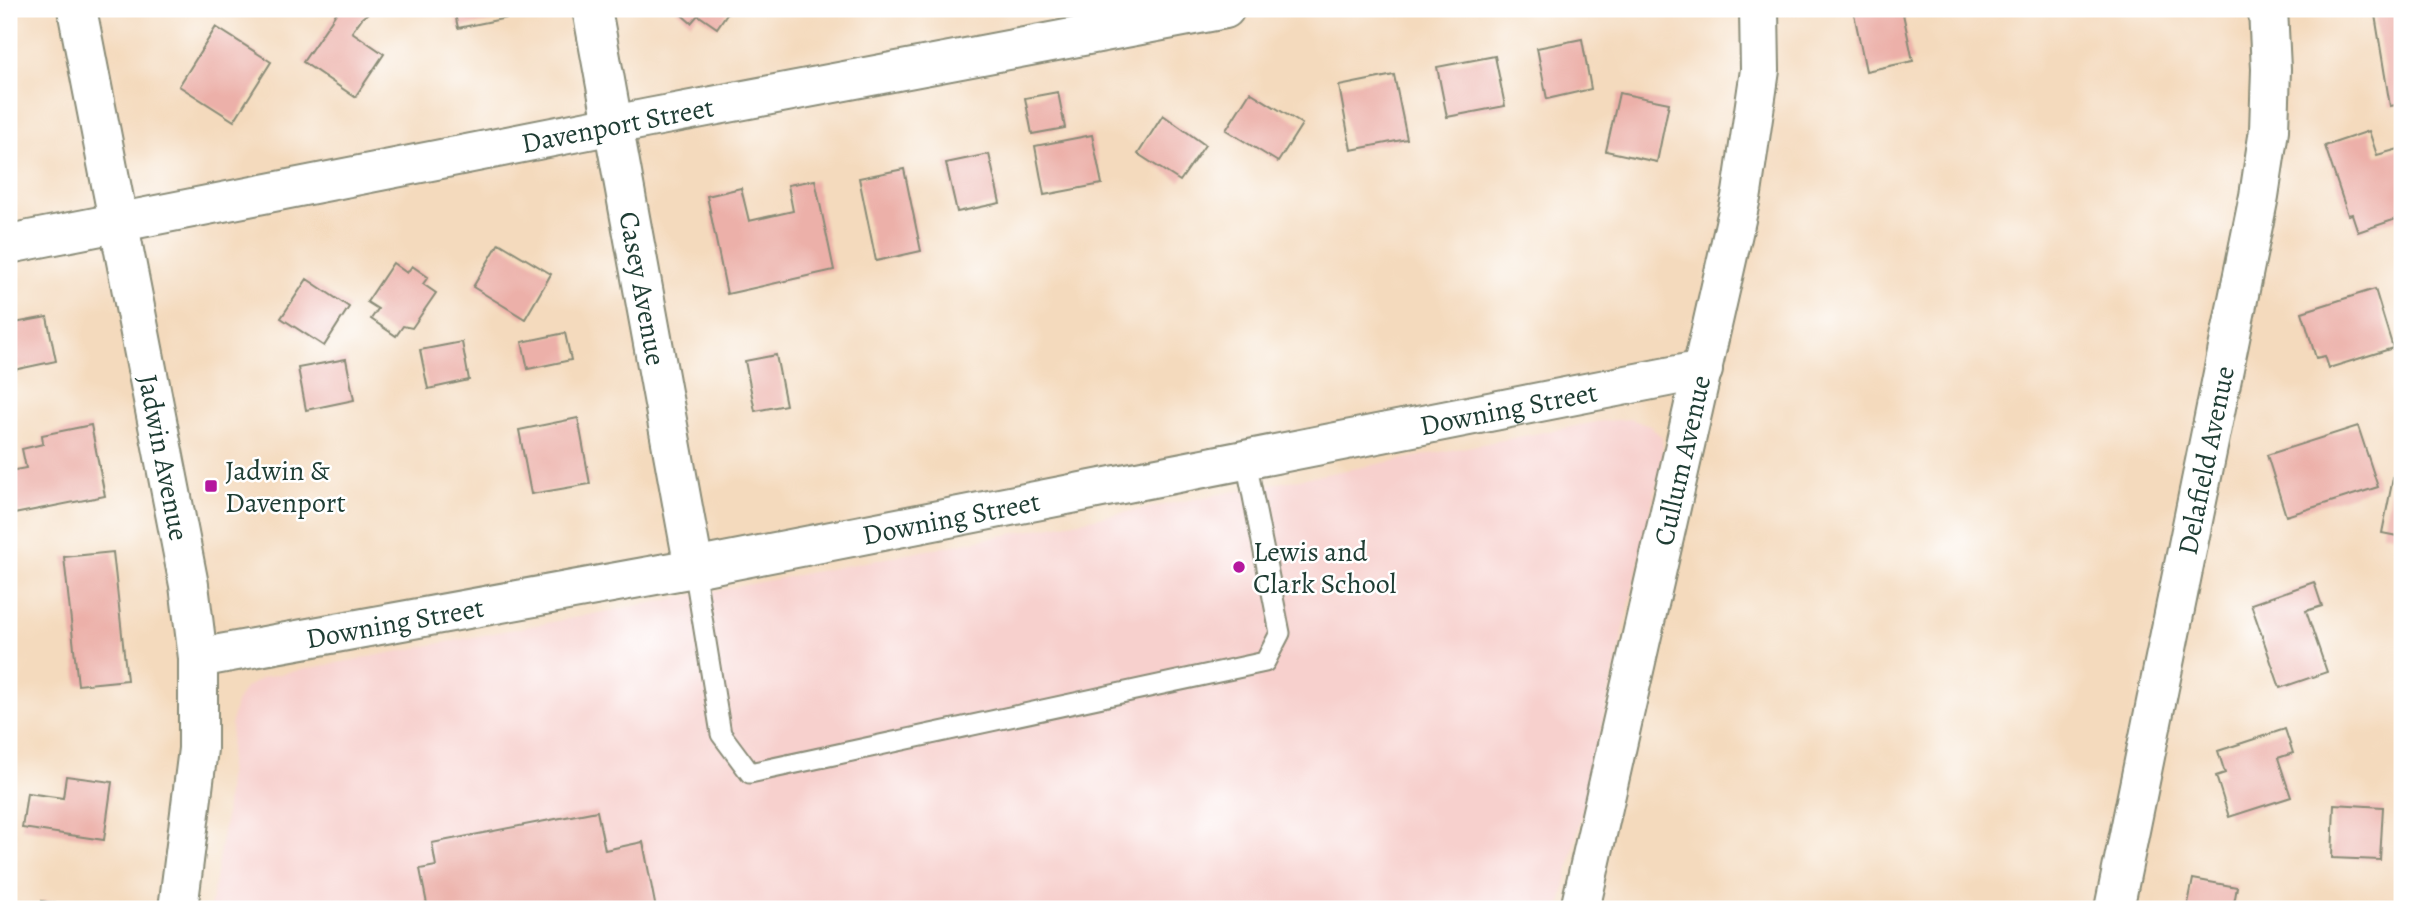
<svg xmlns="http://www.w3.org/2000/svg" width="2411" height="918" viewBox="0 0 2411 918" font-family="Alegreya,serif">
<rect width="100%" height="100%" fill="#fff"/>
<filter id="ink" filterUnits="userSpaceOnUse"><feTurbulence type="fractalNoise" baseFrequency=".0143" numOctaves="2"/><feDisplacementMap in="SourceGraphic" scale="14" xChannelSelector="R" yChannelSelector="G"/><feConvolveMatrix kernelMatrix="1 2 1 2 8 2 1 2 1" color-interpolation-filters="sRGB"/></filter>
<filter id="wash" filterUnits="userSpaceOnUse"><feTurbulence type="fractalNoise" baseFrequency=".00686" numOctaves="4" result="noise"/><feDisplacementMap in="SourceGraphic" scale="28" xChannelSelector="R" yChannelSelector="G"/><feGaussianBlur stdDeviation="1.57" result="paint"/><feColorMatrix in="noise" values="0 0 0 0 0 0 0 0 0 0 0 0 0 0 0 0 0 1.4 0 .05"/><feComposite in="paint" operator="in"/></filter>
<g filter="url(#wash)">
<rect width="100%" height="100%" fill="#f4dabd"/>
<path fill="#f7d0cd" d="M1629,419L1649,425L1662,437L1663,457L1560,909H210L225,821L232,719L236,703L245,688L264,677L1602,421Z"/>
<g id="blocks">
<path fill="#ecb0a9" d="M339,9H373L362,18L352,32L384,54L355,97L303,62Z
M454,9H515L517,16L458,28Z
M675,9H730L717,28L698,15L691,23Z
M1853,9H1902L1913,61L1866,71Z
M2374,9H2402V104L2390,106Z
M216,27L271,62L234,121L179,86Z
M1582,39L1591,89L1547,99L1537,48Z
M1495,56L1505,106L1447,117L1437,67Z
M1394,75L1407,139L1351,150L1339,86Z
M1058,92L1065,128L1032,134L1025,98Z
M1250,92L1302,124L1278,162L1226,130Z
M1619,93L1669,103L1657,162L1606,151Z
M1163,115L1205,145L1180,181L1138,154Z
M9,123L18,161L9,163Z
M2369,131L2377,155L2402,148V217L2358,232L2352,214L2348,215L2325,146Z
M1092,135L1102,184L1044,195L1035,146Z
M989,154L1000,203L957,212L946,163Z
M904,169L921,251L876,261L859,178Z
M815,180L834,270L727,294L707,196L741,188L749,221L793,211L788,185Z
M499,243L551,274L525,319L473,287Z
M393,263L407,273L412,266L428,277L423,284L436,293L412,328L403,326L396,336L371,319L378,309L367,302Z
M307,279L349,307L324,346L281,318Z
M2375,289L2393,348L2329,368L2325,356L2316,358L2302,312Z
M47,317L56,361L9,371V324Z
M565,333L571,360L528,369L522,342Z
M462,342L469,380L428,389L420,350Z
M776,355L786,405L755,411L745,361Z
M346,359L354,400L306,410L298,368Z
M578,418L590,484L531,494L519,430Z
M91,425L105,496L9,515V471L26,468L22,449L43,444L42,435Z
M2358,426L2378,487L2286,516L2267,455Z
M2394,473L2402,475V537L2382,533Z
M113,552L127,680L78,685L64,557Z
M2314,582L2322,606L2306,611L2327,672L2280,688L2251,604Z
M2285,729L2293,753L2278,758L2291,797L2229,817L2216,776L2225,773L2218,751Z
M66,776L112,782L104,840L22,828L27,793L63,798Z
M2334,804L2383,807L2380,860L2332,858Z
M597,811L605,850L643,842L656,909H428L420,869L436,866L432,843Z
M2193,879L2237,887L2233,909H2187Z
M42,901L77,908V909H41Z"/>
</g>
</g>
<g filter="url(#ink)">
<use href="#blocks" fill-opacity="0" stroke="#8a8c78" stroke-width="2"/>
<g fill="none" stroke-linecap="round" stroke-linejoin="round">
<g stroke="#8a8c78" stroke-width="23">
<path id="lane" d="M694,568L721,734L750,773L1265,662L1280,633L1246,461"/>
</g>
<g stroke="#8a8c78" stroke-width="42">
<g id="street">
<path id="s1" d="M592,9L694,568"/>
<path id="s2" d="M9,244L649,118L1225,9"/>
<path id="s3" d="M198,658L694,568L1703,370"/>
<path id="s4" d="M1580,909L1742,193L1760,70L1759,9"/>
<path id="s5" d="M2114,909L2259,196L2269,130L2271,69L2268,9"/>
</g>
</g>
<g stroke="#8a8c78" stroke-width="42">
<g id="secondary">
<path id="s6" d="M77,9L189,585L198,658V749L178,909"/>
</g>
</g>
<use href="#lane" stroke="#fff" stroke-width="19"/>
<use href="#street" stroke="#fff" stroke-width="38"/>
<use href="#secondary" stroke="#fff" stroke-width="38"/>
</g>
</g>
<g fill="#b5179e" stroke="#fff" stroke-width="2.5">
<rect x="204" y="479" width="14" height="14" rx="3.5"/>
<circle cx="1239" cy="567" r="7"/>
</g>
<g text-anchor="middle" stroke-width="5" stroke-linejoin="round" paint-order="stroke">
<g font-size="28" fill="#1f3d34" stroke="#fff">
<text dy="10" stroke="none"><textPath href="#s2" startOffset="620">Davenport Street</textPath></text>
<text dy="10" stroke="none"><textPath href="#s1" startOffset="284">Casey Avenue</textPath></text>
<text dy="10" stroke="none"><textPath href="#s3" startOffset="1334">Downing Street</textPath></text>
<text dy="10" stroke="none"><textPath href="#s6" startOffset="457">Jadwin Avenue</textPath></text>
<text dy="10" stroke="none"><textPath href="#s5" startOffset="458">Delafield Avenue</textPath></text>
<text dy="10" stroke="none"><textPath href="#s4" startOffset="460">Cullum Avenue</textPath></text>
<text dy="10" stroke="none"><textPath href="#s3" startOffset="766">Downing Street</textPath></text>
<text dy="10" stroke="none"><textPath href="#s3" startOffset="200">Downing Street</textPath></text>
</g>
<g font-size="28" fill="#1f3d34" stroke="#fff" text-anchor="start">
<text x="225" y="480">Jadwin &amp;<tspan x="225" dy="32">Davenport</tspan></text>
<text x="1253" y="561">Lewis and<tspan x="1253" dy="32">Clark School</tspan></text>
</g>
</g>
<rect width="2411" height="918" fill="none" stroke="#fff" stroke-width="35"/>
</svg>
